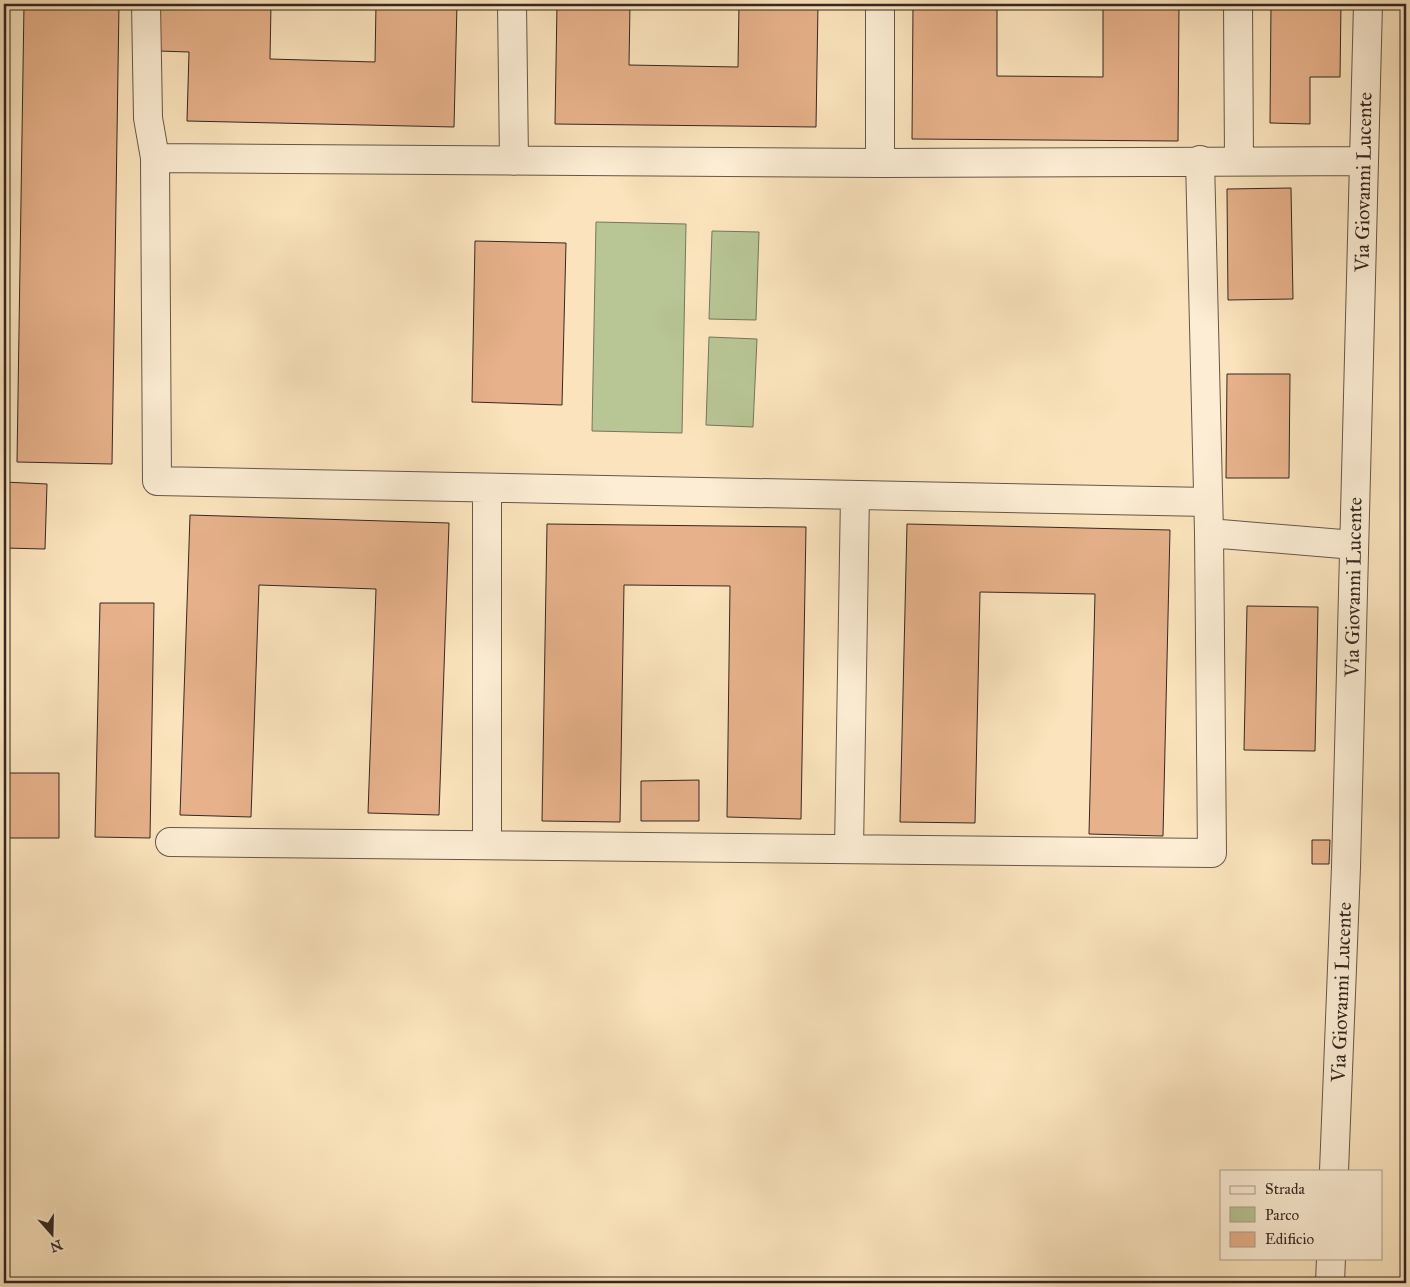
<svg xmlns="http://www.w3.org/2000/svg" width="1410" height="1287" viewBox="0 0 1410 1287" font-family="'IM FELL Great Primer',serif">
<rect width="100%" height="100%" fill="#fbe4bd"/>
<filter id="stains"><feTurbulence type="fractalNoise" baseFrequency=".004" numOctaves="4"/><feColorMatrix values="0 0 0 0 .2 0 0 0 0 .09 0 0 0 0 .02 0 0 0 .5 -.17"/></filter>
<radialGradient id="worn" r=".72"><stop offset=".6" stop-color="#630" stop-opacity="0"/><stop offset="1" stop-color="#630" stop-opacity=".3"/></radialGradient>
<path fill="#b8c595" stroke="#76765c" d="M596,222L686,224L682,433L592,431Z
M712,231L759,232L756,320L709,319Z
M709,337L757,339L753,427L706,425Z"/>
<path fill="#e7b28b" stroke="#352722" d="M24,4H119L112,464L17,462Z
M160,4H271L270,59L375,62L376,4H457L454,127L187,121L189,52L159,51Z
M557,4H630L629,65L738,67L739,4H818L816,127L555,124Z
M913,4H997V76L1103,77V4H1179L1178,141L912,139Z
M1271,4H1341L1340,77H1310V124L1270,123Z
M1291,188L1293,299L1228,300L1227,189Z
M475,241L566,243L562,405L472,402Z
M1227,374H1290L1289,478H1226Z
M4,482L47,484L45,549L4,548Z
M190,515L449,523L439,815L368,813L376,589L259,585L251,817L180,815Z
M547,524L806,527L801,819L727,817L730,586L624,585L620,822L542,821Z
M907,524L1170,530L1163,836L1089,834L1095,594L980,592L975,823L900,822Z
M100,603H154L150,838L95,837Z
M1247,606L1318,607L1315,751L1244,750Z
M5,773H59V838H6Z
M699,780V821H641V781Z
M1406,818V862H1405Z
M1312,840H1330L1329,864H1312Z"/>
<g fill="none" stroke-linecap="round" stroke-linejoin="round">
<g stroke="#665649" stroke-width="30">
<path id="minor" d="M146,4L148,118L155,158
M512,4L514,161
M880,4V163
M1238,4L1239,161
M1208,502L157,481L155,158L880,163L1364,161
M1209,533L1354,545
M170,842L1212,853L1209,533L1200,160
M487,845V488
M849,849L855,495
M1334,1171L1346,867L1368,4
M1330,1283L1331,1258"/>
</g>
<use href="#minor" stroke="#fcedd4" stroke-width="28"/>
</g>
<g text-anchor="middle" stroke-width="5" stroke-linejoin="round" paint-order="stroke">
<g font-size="20" fill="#352722" stroke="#fcedd4">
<text transform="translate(1363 182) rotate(-89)" y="7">Via Giovanni Lucente</text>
<text transform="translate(1353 587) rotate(-89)" y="7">Via Giovanni Lucente</text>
<text transform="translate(1341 992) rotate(-88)" y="7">Via Giovanni Lucente</text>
</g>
</g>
<rect width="1410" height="1287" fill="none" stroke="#fbe4bd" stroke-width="20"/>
<rect x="5" y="5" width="1400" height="1277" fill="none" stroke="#352722" stroke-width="2.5"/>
<rect x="10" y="10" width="1390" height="1267" fill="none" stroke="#352722"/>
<rect x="1220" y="1170" width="162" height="90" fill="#fcedd4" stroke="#ac9e8d"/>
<rect x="1230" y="1186" width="25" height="8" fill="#fcedd4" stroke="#ac9e8d"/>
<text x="1265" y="1194" font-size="15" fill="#352722">Strada</text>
<rect x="1230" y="1207" width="25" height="15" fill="#b8c595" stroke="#ac9e8d"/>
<text x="1265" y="1220" font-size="15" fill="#352722">Parco</text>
<rect x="1230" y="1232" width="25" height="15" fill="#e7b28b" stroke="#ac9e8d"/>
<text x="1265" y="1244" font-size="15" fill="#352722">Edificio</text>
<g transform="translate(52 1234) rotate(160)" stroke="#fcedd4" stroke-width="4" paint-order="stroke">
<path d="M0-4L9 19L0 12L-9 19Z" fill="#352722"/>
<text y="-8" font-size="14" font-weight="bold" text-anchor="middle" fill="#352722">N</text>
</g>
<rect width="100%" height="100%" filter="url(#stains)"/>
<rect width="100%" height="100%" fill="url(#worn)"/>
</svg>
